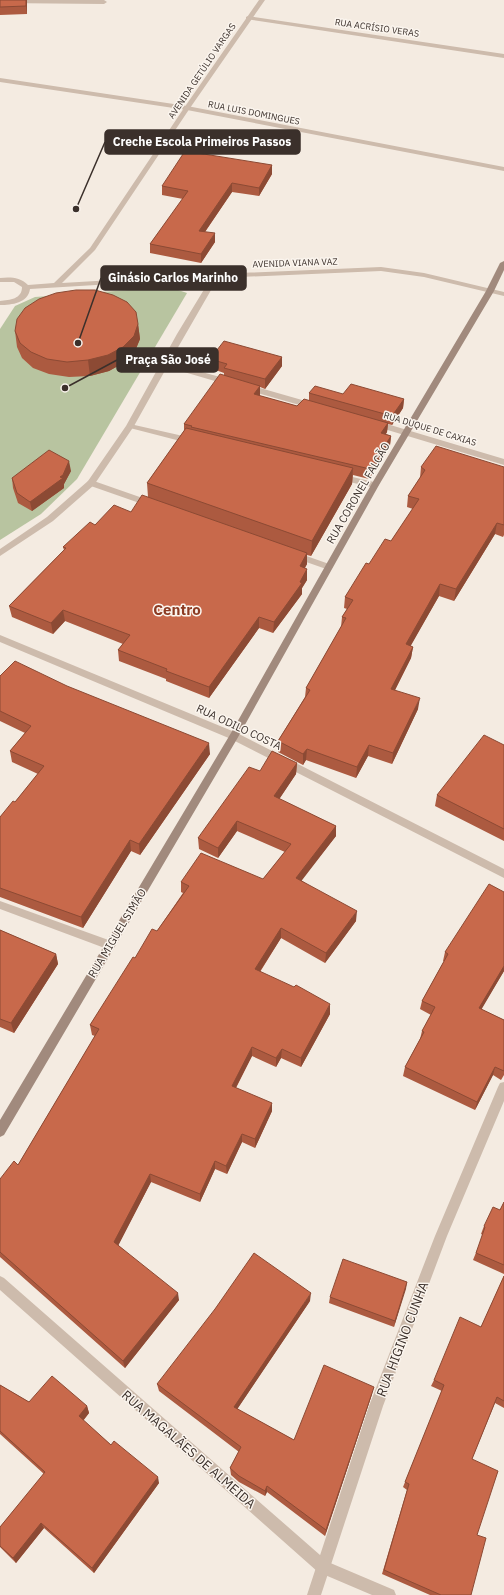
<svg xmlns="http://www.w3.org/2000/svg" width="504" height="1595" viewBox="0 0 504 1595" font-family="'IBM Plex Sans',sans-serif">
<rect width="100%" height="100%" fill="#f4ebe1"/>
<path fill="#b8c4a0" d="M169,287L187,293L77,479L41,514L0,540V329L15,306L35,297Z"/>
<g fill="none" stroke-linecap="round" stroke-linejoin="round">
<path fill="#cdbbac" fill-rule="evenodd" d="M0,901L114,942L115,945L114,948L110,950L0,909Z"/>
<path fill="#cdbbac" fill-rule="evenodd" d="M0,0H104L107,2L104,4L0,3Z
M248,16L504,54V58L246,19V17Z
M0,78L187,106L504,167V171L187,110L0,82Z
M127,424H130L192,438L196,441L192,444L130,428H127Z
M340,474L378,483L379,485L375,488L337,479L336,477L337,475Z
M91,480L154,502L155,504L151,507L148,506L88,485L87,483L88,481Z
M295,552L332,565L333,567L329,570L292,557L291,555L292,553Z
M504,1082V1101L447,1236L383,1406L321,1595H307L369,1406L435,1236L498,1087L500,1083Z"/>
<path fill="#cdbbac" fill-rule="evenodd" d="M259,0H265L190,108L95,250L62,283L216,274L381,267L424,273L504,292V296L424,277L381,271L218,278L169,363L231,380V384H225L167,367L134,426L94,485L53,521L0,556V549L47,517L88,481L126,426L177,334L211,278L30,289C28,303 12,305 0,305V301C10,300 22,299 22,287L14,282H0V278C10,277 20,277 28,285L54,283L90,248L184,108Z
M244,385H250L316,404L317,406L316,408H310L244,389Z
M371,421H377L504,459V465L371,425Z
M0,635L237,733L504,869V878L231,739L0,642Z
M0,1276L4,1278L328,1562L394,1590L396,1595H372L318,1572L0,1290Z"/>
<path fill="#a18a7d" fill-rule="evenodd" d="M504,261V270L494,291L379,485L237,739L4,1135L0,1137V1120L231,733L371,485L486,291L500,263Z"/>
</g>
<path fill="#ac5a40" d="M0,0H27V14L0,15Z
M272,165V174L259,196L232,192L205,232L215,242L201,263L150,253V244L183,199L162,195V186Z
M138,324L140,339L135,351L125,362L109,371L90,376L69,377L49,374L33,368L22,358L17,347L15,331Z
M282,357V366L265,389L260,387V396L297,406L309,400V393L343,394L404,399L403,408L392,425L388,424L387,432L386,434L391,436L390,445L369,479L353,475L352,484L311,556L307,555V564L305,568L307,580L302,588V594L273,633L259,628L209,698L166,681V679L119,661L118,650L123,644L65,621L53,634L12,617L9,606L64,550L63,547L95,525L131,512L148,497L147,483L184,431V424L224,376V373L210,368V359Z
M421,467H504V535L503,537L495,534L454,601L439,596L410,646L413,647L411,658L395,690L418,709L392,764L368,756L356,778L306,760L303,765L278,752V741L305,697L306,688L341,627L342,617L347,609L344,608L345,597L369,564L391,541L413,509L407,507L408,496L420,478Z
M71,471L64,484V488L32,511L18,503L13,488L12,478Z
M0,676L210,754L140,855L131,851L83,928L0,897V817L15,802L38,774L12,762L10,751L25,733L0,721Z
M504,745V841L435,806L437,795Z
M297,763L296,774L279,799L336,826V836L301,880L356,921L325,963L281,938L260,972L330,1014L301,1067L281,1058L276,1067L252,1056L236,1088L272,1111L255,1148L242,1142L227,1174L215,1169L200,1202L151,1182L118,1245L179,1300L125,1368L0,1257V1179L18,1165L95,1036L92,1035L90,1025L135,958L157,931L183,893L181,892V882L263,879L285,852L237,831L218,858L199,849L198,838L260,771Z
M504,892V971L481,1009L504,1020V1075L501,1080L493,1075L475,1110L403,1076L405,1067L420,1039L422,1031L431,1015L420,1009L422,1001L444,961H443L445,952Z
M0,930L56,954L58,964L14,1033L0,1027Z
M504,1202V1274L473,1260L483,1235L481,1234L484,1226L500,1210Z
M504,1276V1408L495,1403L472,1459L477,1535L471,1595H430L382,1574L407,1490L403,1487L442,1391L431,1386L434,1380L481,1327Z
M407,1282L394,1327L329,1303L330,1297Z
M310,1301L237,1409L294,1440L372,1394L325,1536L267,1492L265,1496L239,1482L231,1475L230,1468L239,1452L159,1391L157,1384Z
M0,1385L29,1402L87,1406L89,1413L83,1421L111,1445L159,1483L94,1573L44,1528L16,1563L0,1547V1527L44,1474L0,1434Z"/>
<path fill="#8c4a34" d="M26,0H27V14L26,6Z
M272,165V174L259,196V188Z
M232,183V192L200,239L199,231Z
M215,233V242L201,263V254Z
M138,324L140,339L135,351L125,362L109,371L90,376L88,360Z
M282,357V366L265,389V379Z
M260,386V396L254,394Z
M404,399L403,408L392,425V416Z
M388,423L387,432L380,442L381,433Z
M391,436L390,445L369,479L370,469Z
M69,461L71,471L64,484V488L32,511L30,502L60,477Z
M353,468L352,484L311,556L312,541Z
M497,523L495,534L454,601L456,589Z
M307,553V564L299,577L300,566Z
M307,569V580L302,588V594L273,633L274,622Z
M440,584L439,596L405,656L406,644Z
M63,610L65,621L53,634L51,623Z
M259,617V628L209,698V687Z
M413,647L411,658L390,700L391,689Z
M420,698L418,709L392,764L393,753Z
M209,743L210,754L140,855L139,844Z
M369,745L368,756L356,778L357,767Z
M307,749L306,760L303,765V754Z
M297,763L296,774L274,807V796Z
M237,821V831L218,858V848Z
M336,826V836L296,888V878Z
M130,840L131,851L83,928L81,917Z
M357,911L356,921L325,963L326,953Z
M281,928V938L255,979V969Z
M56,954L58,964L14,1033L11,1023Z
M504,966V971L477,1017L479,1008Z
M330,1004V1014L301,1067V1058Z
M252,1047V1056L232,1095V1086Z
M282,1049L281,1058L276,1067V1058Z
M495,1067L493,1075L475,1110L477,1102Z
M272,1103V1111L255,1148V1139Z
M242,1134V1142L227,1174L226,1166Z
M215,1161V1169L200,1202V1194Z
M150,1174L151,1182L116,1250L114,1242Z
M407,1282L406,1289L394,1327L395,1321Z
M178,1293L179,1300L125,1368L123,1361Z
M311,1293L310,1301L234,1414V1407Z
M374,1387L372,1394L325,1536L326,1530Z
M87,1406L89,1413L81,1423L79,1416Z
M158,1477L159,1483L94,1573L92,1568Z
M267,1486V1492L265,1496V1491Z
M41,1523L44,1528L16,1563L13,1558Z"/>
<path fill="#c8694b" stroke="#8c4a34" d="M0,0H26V6L0,7Z
M185,151L272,165L259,188L232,183L199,231L215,233L201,254L150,244L188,191L162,186Z
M76,290H95L113,295L127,302L136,312L138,324L134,336L123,347L108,355L88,360L67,362L47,359L31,352L20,343L15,331L17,319L25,308L39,299L56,293Z
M224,341L282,357L265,379L224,368L227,364L210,359Z
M220,374L260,386L254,394L297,406L304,399L388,423L381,433L391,436L370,469L191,427L192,426L184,424Z
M351,384L404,399L392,416L309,393L315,386L343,394Z
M186,428L353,468L312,541L147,483Z
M436,446L504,467V525L497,523L456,589L440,584L406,644L413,647L391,689L420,698L393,753L369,745L357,767L307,749L303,754L278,741L310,690L306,688L346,618L342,617L353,600L345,597L366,563L369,564L385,539L391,541L419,499L408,496L425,470L421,467Z
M49,450L69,461L63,475L60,477L63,478L30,502L17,493L12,478Z
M142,495L307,553L300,566L307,569L300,582L302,583L274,622L259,617L209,687L166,671L167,669L118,650L130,635L63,610L51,623L9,606L66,548L63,547L90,522L95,525L114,505L131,512Z
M15,661L67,686L209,743L139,844L130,840L81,917L0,888V817L13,801L15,802L44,766L10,751L31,726L0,711V676Z
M484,735L504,745V829L437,795Z
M272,751L297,763L274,796L336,826L296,878L357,911L326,953L281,928L255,969L294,987L296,985L330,1004L301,1058L282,1049L276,1058L252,1047L232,1086L272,1103L255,1139L242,1134L226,1166L215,1161L200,1194L150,1174L114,1242L178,1293L123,1361L0,1252V1179L14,1161L18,1165L99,1029L90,1025L133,957L135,958L152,929L157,931L189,886L181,882L201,853L263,879L291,844L237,821L218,848L198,838L249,767L260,771Z
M489,884L504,892V966L479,1008L504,1020V1071L495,1067L477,1102L405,1067L424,1032L422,1031L435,1007L422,1001L448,954L445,952Z
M0,930L56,954L11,1023L0,1019Z
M504,1202V1265L476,1253L485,1227L484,1226L493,1207L500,1210Z
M254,1253L311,1293L234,1407L294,1440L324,1365L374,1387L326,1530L267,1486L265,1491L239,1476L230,1468L241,1447L157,1384L215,1309Z
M343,1259L407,1282L395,1321L330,1297Z
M504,1276V1401L497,1397L472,1459L498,1471L477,1535L486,1538L471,1595H441L384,1570L409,1484L405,1482L444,1385L434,1380L460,1317L481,1327Z
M52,1376L87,1406L79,1416L111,1445L114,1441L158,1477L92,1568L41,1523L13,1558L0,1546V1527L45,1472L0,1431V1385L29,1402Z"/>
<g text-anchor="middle" stroke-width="3" stroke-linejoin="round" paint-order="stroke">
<g font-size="9" fill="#3b302b" stroke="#fbf5ee">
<text transform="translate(377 28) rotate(8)" y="3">RUA ACRÍSIO VERAS</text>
<text transform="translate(202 71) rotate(-56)" y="3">AVENIDA GETÚLIO VARGAS</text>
<text transform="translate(254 113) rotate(11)" y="3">RUA LUIS DOMINGUES</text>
<text transform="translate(295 263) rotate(-2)" y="3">AVENIDA VIANA VAZ</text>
<text transform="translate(430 429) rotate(17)" y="3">RUA DUQUE DE CAXIAS</text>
</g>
<g font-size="11" fill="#3b302b" stroke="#fbf5ee">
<text transform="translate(358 493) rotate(-60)" y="4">RUA CORONEL FALCÃO</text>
<text transform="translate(239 727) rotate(25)" y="4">RUA ODILO COSTA</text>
<text transform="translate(117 933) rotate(-59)" y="4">RUA MIGUEL SIMÃO</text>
</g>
<g font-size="13" fill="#3b302b" stroke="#fbf5ee">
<text transform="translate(402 1339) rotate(-69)" y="5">RUA HIGINO CUNHA</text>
<text transform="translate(189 1449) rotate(41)" y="5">RUA MAGALÃES DE ALMEIDA</text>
</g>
<g font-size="15" font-weight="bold" fill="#8c3b22" stroke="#fbf5ee">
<text x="177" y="615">Centro</text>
</g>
</g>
<path fill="none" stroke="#3b302b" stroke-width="1.5" d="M76 209L105 142M78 343L101 278M65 388L117 360"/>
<g fill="#3b302b" stroke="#fbf5ee" stroke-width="1.5">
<circle cx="76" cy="209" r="4"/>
<circle cx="78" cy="343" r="4"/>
<circle cx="65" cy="388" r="4"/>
</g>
<g fill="#3b302b" stroke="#3b302b" stroke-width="1.5">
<rect x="105" y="130" width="195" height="24" rx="4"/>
<rect x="101" y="266" width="145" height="24" rx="4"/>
<rect x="117" y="348" width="101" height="24" rx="4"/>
</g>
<g font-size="12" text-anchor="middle" font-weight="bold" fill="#fff">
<text x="202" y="146">Creche Escola Primeiros Passos</text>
<text x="173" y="282">Ginásio Carlos Marinho</text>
<text x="168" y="364">Praça São José</text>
</g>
</svg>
